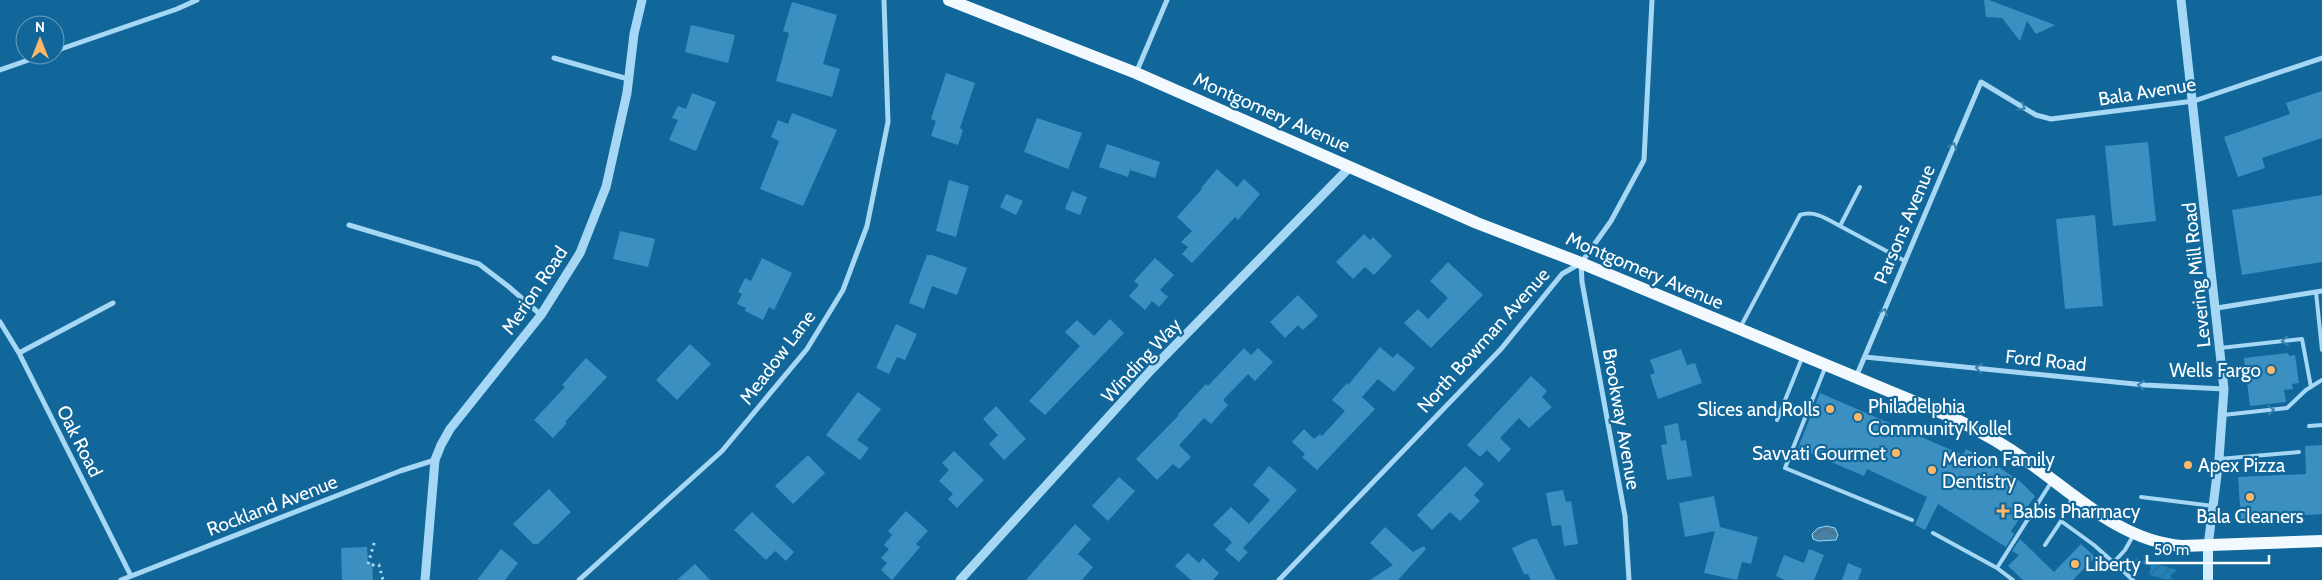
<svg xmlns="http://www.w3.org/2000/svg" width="2322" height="580" viewBox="0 0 2322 580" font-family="Cabin,sans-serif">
<defs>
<pattern id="garden-furrows" width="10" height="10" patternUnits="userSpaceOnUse" patternTransform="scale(1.25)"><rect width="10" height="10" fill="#2180b7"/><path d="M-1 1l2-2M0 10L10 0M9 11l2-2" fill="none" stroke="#346987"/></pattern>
<pattern id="water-waves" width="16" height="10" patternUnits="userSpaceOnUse" patternTransform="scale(1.25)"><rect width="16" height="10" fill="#4782a6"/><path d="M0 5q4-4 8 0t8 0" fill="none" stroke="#496a7e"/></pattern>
</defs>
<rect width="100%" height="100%" fill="#12679a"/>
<path fill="url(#garden-furrows)" d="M2136,558L2177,570L2170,576L2174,580C2165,580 2158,577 2149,575L2151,566L2135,561Z"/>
<path fill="url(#water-waves)" stroke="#97d5f7" d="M1827,526L1835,528L1838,535L1836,540L1818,541L1813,539L1812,534L1818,528Z"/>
<path fill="#3b90c1" d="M1984,0H1989L2055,25L2036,34L2027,21L2020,41L2002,18L1986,17Z
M792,2L837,15L823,64L840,69L832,97L776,81L789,33L783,31Z
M691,25L735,35L728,63L685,52Z
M946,73L975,83L960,128L963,130L958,145L931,136L936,121L931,119Z
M2322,91V138L2262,158L2265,168L2238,177L2224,137L2290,114L2286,103Z
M692,93L716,102L696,151L669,140L678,120L672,118L678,106L686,109Z
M792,113L837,130L803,206L760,189L779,141L771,137L778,120L788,124Z
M1037,118L1082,133L1068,169L1024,152Z
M2148,142L2156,221L2113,226L2105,146Z
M1107,144L1160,162L1155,178L1130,170L1128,177L1099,167Z
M1217,169L1237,187L1244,179L1260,194L1238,220L1235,217L1192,263L1182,254L1188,247L1181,242L1192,231L1177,217L1202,189L1201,188Z
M949,180L969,186L956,237L936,231Z
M1072,191L1087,197L1080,215L1065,209Z
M1006,194L1023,201L1016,215L1000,207Z
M2322,195V262L2242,275L2232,210Z
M2095,215L2103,306L2065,309L2056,219Z
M620,231L655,239L648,267L613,259Z
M1364,234L1370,240L1373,237L1392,256L1374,275L1365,267L1353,279L1336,262Z
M927,255H932L967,268L957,295L932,286L924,309L909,303Z
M762,258L792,273L774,310L769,307L763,320L745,311L746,308L737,304L742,294L738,292L745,278L751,281Z
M1155,258L1174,275L1160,290L1168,297L1159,307L1152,301L1145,310L1129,296L1139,285L1134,281Z
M1448,262L1483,295L1431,348L1404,323L1418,309L1428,319L1448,298L1430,281Z
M1298,295L1318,316L1303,330L1298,325L1285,338L1270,322Z
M1110,319L1124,333L1045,415L1029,401L1080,346L1065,332L1077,320L1094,336Z
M896,324L917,334L905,360L897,357L889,374L876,368Z
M690,344L711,364L677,400L656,380Z
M1380,347L1393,358L1397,353L1415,368L1394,392L1378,379L1362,397L1375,409L1317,470L1302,457L1305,454L1292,442L1304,429L1314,439L1320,434L1322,436L1345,411L1332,400L1347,383L1348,385Z
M1244,348L1251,355L1258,348L1273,362L1255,381L1248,374L1223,400L1228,405L1211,424L1204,418L1179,445L1191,457L1179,469L1173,464L1157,480L1136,459L1179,415L1178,414L1206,384L1208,386Z
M1681,349L1687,365L1695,363L1702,383L1658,399L1650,375L1655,373L1650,360Z
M2288,353L2289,356L2295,355L2299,383L2292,384L2293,389L2284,390L2286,402L2250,406L2244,358Z
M586,358L607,377L565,422L567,423L553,438L534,420L565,387L562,385Z
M1531,376L1547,391L1542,397L1552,407L1529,428L1519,418L1500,438L1511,449L1499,462L1487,450L1480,457L1467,445Z
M858,392L881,409L857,440L869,448L860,460L826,435Z
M1820,393L1963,455L1966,449L1994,464L2021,482L2035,496L2011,531L2014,534L2006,547L1938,504L1925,530L1915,525L1927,497L1867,469L1864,476L1798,448Z
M996,406L1026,439L1004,460L989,444L998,435L983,419Z
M1678,423L1681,441L1686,440L1692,476L1667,480L1661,445L1667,444L1664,426Z
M2322,445V514L2241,519L2238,477L2306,474L2305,446Z
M954,451L984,480L957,508L948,499L953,494L939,481L949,470L942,463Z
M808,455L825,473L793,504L775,486Z
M1269,466L1297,490L1243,548L1248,552L1239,562L1225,550L1232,542L1213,525L1231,507L1249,524L1270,500L1253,485Z
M1465,466L1484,484L1474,495L1480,501L1460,521L1450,512L1432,530L1417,515Z
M1119,477L1135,491L1108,521L1092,506Z
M549,489L571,512L538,544H533L513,524Z
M1563,490L1566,502L1571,501L1578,544L1564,546L1561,525L1552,526L1546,493Z
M1714,496L1720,527L1758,537L1751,564L1742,562L1737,580L1704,573L1715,531L1685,537L1679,503Z
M906,511L928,531L916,544L920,547L892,580L881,570L887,563L881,558L889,549L884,545L892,535L888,531Z
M752,512L794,552L786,561L775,551L766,560L734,530Z
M1075,524L1091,539L1078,554L1093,567L1082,580H1026Z
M1385,527L1413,552L1424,546L1426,549L1398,580H1370L1393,565L1370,543Z
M1532,539H1537L1556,580H1531L1528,574H1524L1512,548Z
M2020,539L2054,572L2081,544L2095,557L2073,580H2023L2008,566L2019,555L2012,551Z
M367,547L368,564L372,563L373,580H342L341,548Z
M501,549L518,563L505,580H477Z
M1809,549L1824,555L1814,580H1785L1776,576L1784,555L1804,563Z
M1188,553L1199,563L1203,558L1219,573L1213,580H1191L1175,566Z
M1848,563L1862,569L1858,580H1842Z
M695,564L710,580H677Z"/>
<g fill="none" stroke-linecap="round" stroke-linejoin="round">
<path stroke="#a6d7f4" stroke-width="3" stroke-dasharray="2.5 4" stroke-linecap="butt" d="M368,564L375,540
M372,565H379L383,580"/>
<path stroke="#a6d7f4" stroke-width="4" d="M1860,187L1840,226L1905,261
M2316,292L2322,350
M1741,326L1800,215C1815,210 1827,219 1840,226
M2220,348L2302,339L2311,387
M1825,368L1785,468L1912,520
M2223,415L2287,408L2306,390L2322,380
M1777,420L1802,358
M2309,426L2322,425
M2219,459L2299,452
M2141,497L2213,506
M2061,521L2094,545L2133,580
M1933,533L1997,568L2052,481
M2045,545L2061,521L2073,497
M2114,562L2125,550L2133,536
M1997,568L2013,580"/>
<path stroke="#a6d7f4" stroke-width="5" d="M55,51L177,9L197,0
M554,58L628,79
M0,70L43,55
M1136,73L1167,0
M349,225L479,264L509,287L541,315
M1581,263L1582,282L1625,516L1629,580
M2217,308L2322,291
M0,322L19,353L131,576
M19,353L113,303
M1865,357L2145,385L2224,389
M1856,377L1981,82L2036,115L2051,119L2194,101L2322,58
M121,580L400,471L435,460
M579,580L722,451L807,349L843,290L867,226L888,122L884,0
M1279,580L1501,349L1562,274L1581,263L1611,221L1644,160L1652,0"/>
<path stroke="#a6d7f4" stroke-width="9" d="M2181,0L2224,389L2219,459L2208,546
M425,580L435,460L441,445L450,429L541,315L580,253L606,187L627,93L634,34L642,0
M960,580L1152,369L1350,167"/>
<path stroke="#d5eefd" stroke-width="10" d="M2208,580V546"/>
<path stroke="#f2faff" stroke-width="12" d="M949,0L1136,73L1477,223L1581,263L1949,416C1979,430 2007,446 2034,466C2080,499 2123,541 2182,546L2322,541"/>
</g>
<defs><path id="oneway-chevron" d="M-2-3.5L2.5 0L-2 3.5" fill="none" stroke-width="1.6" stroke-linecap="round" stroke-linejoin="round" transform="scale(1.25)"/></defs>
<g stroke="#3783b0">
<use href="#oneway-chevron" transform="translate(2022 107) rotate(31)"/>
<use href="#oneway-chevron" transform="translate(1953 146) rotate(-67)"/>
<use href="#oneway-chevron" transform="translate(1884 312) rotate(-68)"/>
<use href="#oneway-chevron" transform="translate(2285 341) rotate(174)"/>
<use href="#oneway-chevron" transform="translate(1979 368) rotate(-174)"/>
<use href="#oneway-chevron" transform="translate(2141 385) rotate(-175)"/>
<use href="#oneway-chevron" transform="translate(2271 410) rotate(-5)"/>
</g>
<g fill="#ffb768" stroke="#12679a" stroke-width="2">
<circle cx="2271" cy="370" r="5"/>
<circle cx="1830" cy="409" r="5"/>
<circle cx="1858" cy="417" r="5"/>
<circle cx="1896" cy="453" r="5"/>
<circle cx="2188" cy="465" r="5"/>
<circle cx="1932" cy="470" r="5"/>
<circle cx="2250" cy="497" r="5"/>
<path d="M2000.5 503.5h5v5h5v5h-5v5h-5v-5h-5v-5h5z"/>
<circle cx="2075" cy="564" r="5"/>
</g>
<g text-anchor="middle" stroke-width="4.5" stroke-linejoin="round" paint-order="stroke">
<g font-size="19" fill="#fff" stroke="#12679a">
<text transform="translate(2147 91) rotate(-9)" y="7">Bala Avenue</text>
<text transform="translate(1272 112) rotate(24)" y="7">Montgomery Avenue</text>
<text transform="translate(1904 224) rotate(-67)" y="7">Parsons Avenue</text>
<text transform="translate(1645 270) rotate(23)" y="7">Montgomery Avenue</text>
<text transform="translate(2196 275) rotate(-96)" y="7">Levering Mill Road</text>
<text transform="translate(534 290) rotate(-56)" y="7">Merion Road</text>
<text transform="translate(1483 340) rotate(-48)" y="7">North Bowman Avenue</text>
<text transform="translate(777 357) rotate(-53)" y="7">Meadow Lane</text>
<text transform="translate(1141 360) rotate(-47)" y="7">Winding Way</text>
<text transform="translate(2046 360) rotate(6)" y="7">Ford Road</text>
<text transform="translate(1622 419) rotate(80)" y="7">Brookway Avenue</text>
<text transform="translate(80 441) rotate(63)" y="7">Oak Road</text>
<text transform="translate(272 505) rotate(-21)" y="7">Rockland Avenue</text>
</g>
<g font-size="19" fill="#fff" stroke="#12679a" text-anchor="start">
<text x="2261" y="377" text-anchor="end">Wells Fargo</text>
<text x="1868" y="413">Philadelphia<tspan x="1868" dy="22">Community Kollel</tspan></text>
<text x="1820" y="416" text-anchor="end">Slices and Rolls</text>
<text x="1886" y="460" text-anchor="end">Savvati Gourmet</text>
<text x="1942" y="466">Merion Family<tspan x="1942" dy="22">Dentistry</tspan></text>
<text x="2198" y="472">Apex Pizza</text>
<text x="2013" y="518">Babis Pharmacy</text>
<text x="2250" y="523" text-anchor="middle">Bala Cleaners</text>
<text x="2085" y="571">Liberty</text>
</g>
</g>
<g transform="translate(40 40)"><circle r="24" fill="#12679a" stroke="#71a4c2"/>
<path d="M0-4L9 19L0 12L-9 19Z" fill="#ffb768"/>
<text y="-8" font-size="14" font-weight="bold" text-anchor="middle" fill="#ffffff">N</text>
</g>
<path d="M2147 555v8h122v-8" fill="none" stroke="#ffffff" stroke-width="2.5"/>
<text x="2154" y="555" font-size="15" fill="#ffffff" stroke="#12679a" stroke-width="4" paint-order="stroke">50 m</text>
</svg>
